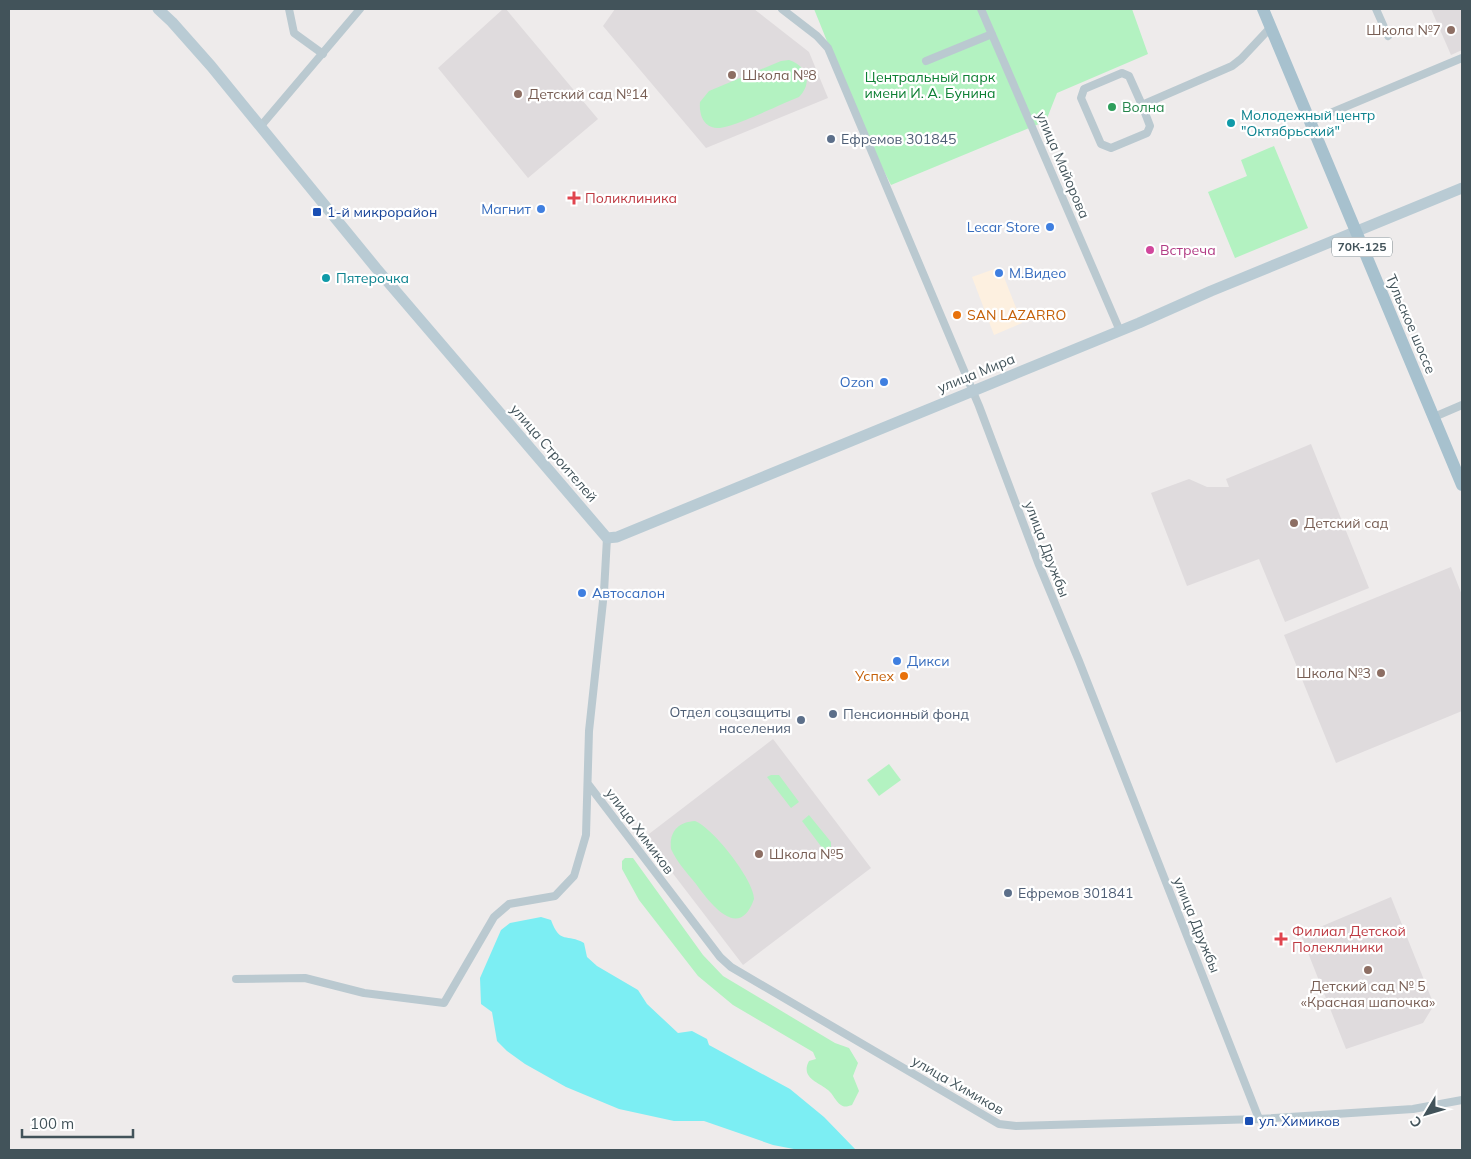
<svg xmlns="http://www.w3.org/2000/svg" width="1471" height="1159" viewBox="0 0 1471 1159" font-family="Mulish,sans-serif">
<rect width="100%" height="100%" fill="#eeebeb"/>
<path fill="#fdf0e0" d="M1000,267L1022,323L994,335L972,277Z"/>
<path fill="#dfdbdd" d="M503,9H506L598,119L528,178L438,68Z
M615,9H754L809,52L828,98L706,148L603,26Z
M1431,9H1462V50L1451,55Z
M1311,444L1369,588L1285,622L1259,559L1187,586L1151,493L1189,479L1207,487H1229L1226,479Z
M1451,567L1462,595V711L1336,763L1284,635Z
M773,739L871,868L743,965L645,837Z
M1391,897L1434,1005L1423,1023L1346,1049L1301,935Z"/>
<path fill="#b3f2c1" d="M814,9H1132L1148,54L1057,93L1046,121L891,185L863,130Z
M789,60C807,66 813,83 799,97C783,103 731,129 717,128C703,127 699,114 700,102L709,91L781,61Z
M1274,146L1308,228L1235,258L1208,192L1247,176L1241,160Z
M889,764L901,780L879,796L867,780Z
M771,775H779L799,802L791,808L767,777Z
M809,815L831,842V847L826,853L802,821Z
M695,821C713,828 754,880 754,899C739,942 710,903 696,884C687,873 677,862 671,849C669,832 678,822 695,821Z
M625,858H633L703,955L723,976L835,1043L849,1048L858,1063L853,1076L859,1091L852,1105C848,1106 845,1108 841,1105C836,1102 833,1094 828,1090C819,1082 800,1078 809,1061L816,1059L813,1052L733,1005L698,976L639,900L622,869V861Z"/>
<path fill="#7ceef3" d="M541,917L551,920C560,945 567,933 584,943L587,957L597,966L638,990L647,1004L678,1033L692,1031L707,1039L709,1045L790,1089L824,1117L856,1150H799L773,1145L704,1121H674L619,1109L566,1087L525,1064L507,1051L497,1041L492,1012L481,1004L480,978L501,930L510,923Z"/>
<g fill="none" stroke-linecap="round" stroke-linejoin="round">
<path stroke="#bac9d0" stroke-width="8" d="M289,9L294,33L323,54
M782,9L817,36L828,48L979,406L1039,565L1079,661L1259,1119
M981,9L1120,331
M1376,9L1388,36
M926,61L992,34
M1142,105L1129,76L1122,73L1084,89L1081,98L1101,144L1111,148L1147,133L1150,126L1142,105L1232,66L1241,59L1270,28
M1309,122L1462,58
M260,127L360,9
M1434,417L1462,405
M588,784L720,957L731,967L999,1124L1016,1126L1259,1119L1413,1109L1462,1100
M236,979L305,978L364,993L444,1003L494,917L509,904L555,896L574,876L586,835L589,731L604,592L607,538"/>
<path stroke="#b9cbd4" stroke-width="11" d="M158,9L172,22L211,66L376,268L607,538L617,537L1139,323L1211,291L1462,188"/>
<path stroke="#a7c1ce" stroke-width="12" d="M1263,9L1462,485"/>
</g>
<g fill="#8d6e63" stroke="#fff" stroke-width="2">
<circle cx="1451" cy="30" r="5"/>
<circle cx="732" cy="75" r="5"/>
<circle cx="518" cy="94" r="5"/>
<circle cx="1294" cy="523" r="5"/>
<circle cx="1381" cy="673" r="5"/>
<circle cx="759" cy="854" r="5"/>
<circle cx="1368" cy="970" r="5"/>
</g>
<circle fill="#2e9e5b" stroke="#fff" stroke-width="2" cx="1112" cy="107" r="5"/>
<g fill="#0f9aa8" stroke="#fff" stroke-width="2">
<circle cx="1231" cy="123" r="5"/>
<circle cx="326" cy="278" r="5"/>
</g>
<g fill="#5c6f8a" stroke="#fff" stroke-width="2">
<circle cx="831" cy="139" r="5"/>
<circle cx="833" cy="714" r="5"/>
<circle cx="801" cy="720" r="5"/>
<circle cx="1008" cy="893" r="5"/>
</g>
<g fill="#e0444e" stroke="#fff" stroke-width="2">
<path d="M571.5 190.5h5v5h5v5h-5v5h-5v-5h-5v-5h5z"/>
<path d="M1278.5 931.5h5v5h5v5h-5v5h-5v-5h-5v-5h5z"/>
</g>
<g fill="#3f7fe0" stroke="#fff" stroke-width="2">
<circle cx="541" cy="209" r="5"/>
<circle cx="1050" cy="227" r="5"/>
<circle cx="999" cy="273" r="5"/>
<circle cx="884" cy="382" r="5"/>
<circle cx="582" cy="593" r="5"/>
<circle cx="897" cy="661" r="5"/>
</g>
<g fill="#1a4fb4" stroke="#fff" stroke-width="2">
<rect x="312" y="207" width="10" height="10" rx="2.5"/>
<rect x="1244" y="1116" width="10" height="10" rx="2.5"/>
</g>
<circle fill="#d1479c" stroke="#fff" stroke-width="2" cx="1150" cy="250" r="5"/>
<g fill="#e8710a" stroke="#fff" stroke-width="2">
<circle cx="957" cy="315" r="5"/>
<circle cx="904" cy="676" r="5"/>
</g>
<g text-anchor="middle" stroke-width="4.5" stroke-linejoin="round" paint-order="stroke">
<rect fill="#fff" stroke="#7b878c" stroke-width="1" x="1332" y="237.5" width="60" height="19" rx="4"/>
<g font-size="12" font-weight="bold" fill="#42535a">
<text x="1362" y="251">70К-125</text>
</g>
<g font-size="14" fill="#785e54" stroke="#fff" text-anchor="start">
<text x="1441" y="35" text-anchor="end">Школа №7</text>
<text x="742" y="80">Школа №8</text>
<text x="528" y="99">Детский сад №14</text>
<text x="1304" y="528">Детский сад</text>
<text x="1371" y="678" text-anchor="end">Школа №3</text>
<text x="769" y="859">Школа №5</text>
<text x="1368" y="991" text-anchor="middle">Детский сад № 5<tspan x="1368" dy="16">«Красная шапочка»</tspan></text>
</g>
<g font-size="14" fill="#0e8034" stroke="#fff">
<text x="930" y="82">Центральный парк<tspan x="930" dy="16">имени И. А. Бунина</tspan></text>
</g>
<g font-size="14" fill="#27864d" stroke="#fff" text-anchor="start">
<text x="1122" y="112">Волна</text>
</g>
<g font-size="14" fill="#0d838f" stroke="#fff" text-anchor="start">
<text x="1241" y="120">Молодежный центр<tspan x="1241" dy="16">"Октябрьский"</tspan></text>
<text x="336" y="283">Пятерочка</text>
</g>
<g font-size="14" fill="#4e5e75" stroke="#fff" text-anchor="start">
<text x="841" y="144">Ефремов 301845</text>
<text x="791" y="717" text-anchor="end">Отдел соцзащиты<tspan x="791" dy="16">населения</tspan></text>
<text x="843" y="719">Пенсионный фонд</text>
<text x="1018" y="898">Ефремов 301841</text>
</g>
<g font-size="14" fill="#42535a" stroke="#fff">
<text transform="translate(1063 165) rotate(67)" y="5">улица Майорова</text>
<text transform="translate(1411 324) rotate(67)" y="5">Тульское шоссе</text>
<text transform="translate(976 373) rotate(-22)" y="5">улица Мира</text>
<text transform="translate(554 453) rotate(49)" y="5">улица Строителей</text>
<text transform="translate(1047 549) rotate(69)" y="5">улица Дружбы</text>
<text transform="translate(640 831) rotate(53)" y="5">улица Химиков</text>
<text transform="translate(1197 925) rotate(68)" y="5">улица Дружбы</text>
<text transform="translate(958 1085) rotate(30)" y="5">улица Химиков</text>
</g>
<g font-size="14" fill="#be3a42" stroke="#fff" text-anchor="start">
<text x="585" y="203">Поликлиника</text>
<text x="1292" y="936">Филиал Детской<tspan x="1292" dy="16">Полеклиники</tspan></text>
</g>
<g font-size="14" fill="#366cbe" stroke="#fff" text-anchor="end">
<text x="531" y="214">Магнит</text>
<text x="1040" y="232">Lecar Store</text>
<text x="1009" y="278" text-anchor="start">М.Видео</text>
<text x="874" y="387">Ozon</text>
<text x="592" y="598" text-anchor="start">Автосалон</text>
<text x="907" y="666" text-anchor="start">Дикси</text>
</g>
<g font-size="14" fill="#164399" stroke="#fff" text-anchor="start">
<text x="327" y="217">1-й микрорайон</text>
<text x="1259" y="1126">ул. Химиков</text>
</g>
<g font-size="14" fill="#b23c85" stroke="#fff" text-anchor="start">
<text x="1160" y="255">Встреча</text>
</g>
<g font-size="14" fill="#c56008" stroke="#fff" text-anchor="start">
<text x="967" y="320">SAN LAZARRO</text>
<text x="894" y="681" text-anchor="end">Успех</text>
</g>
</g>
<rect width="1471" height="1159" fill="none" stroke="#42535a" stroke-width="20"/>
<g transform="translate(1426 1114) rotate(232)" stroke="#ffffff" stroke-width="4" paint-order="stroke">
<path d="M0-4L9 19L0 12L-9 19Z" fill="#42535a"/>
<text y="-8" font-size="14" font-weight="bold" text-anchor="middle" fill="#42535a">С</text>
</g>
<path d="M22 1129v8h111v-8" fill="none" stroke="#42535a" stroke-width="2.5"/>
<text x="30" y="1129" font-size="15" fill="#42535a" stroke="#ffffff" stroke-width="4" paint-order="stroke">100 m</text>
</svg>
